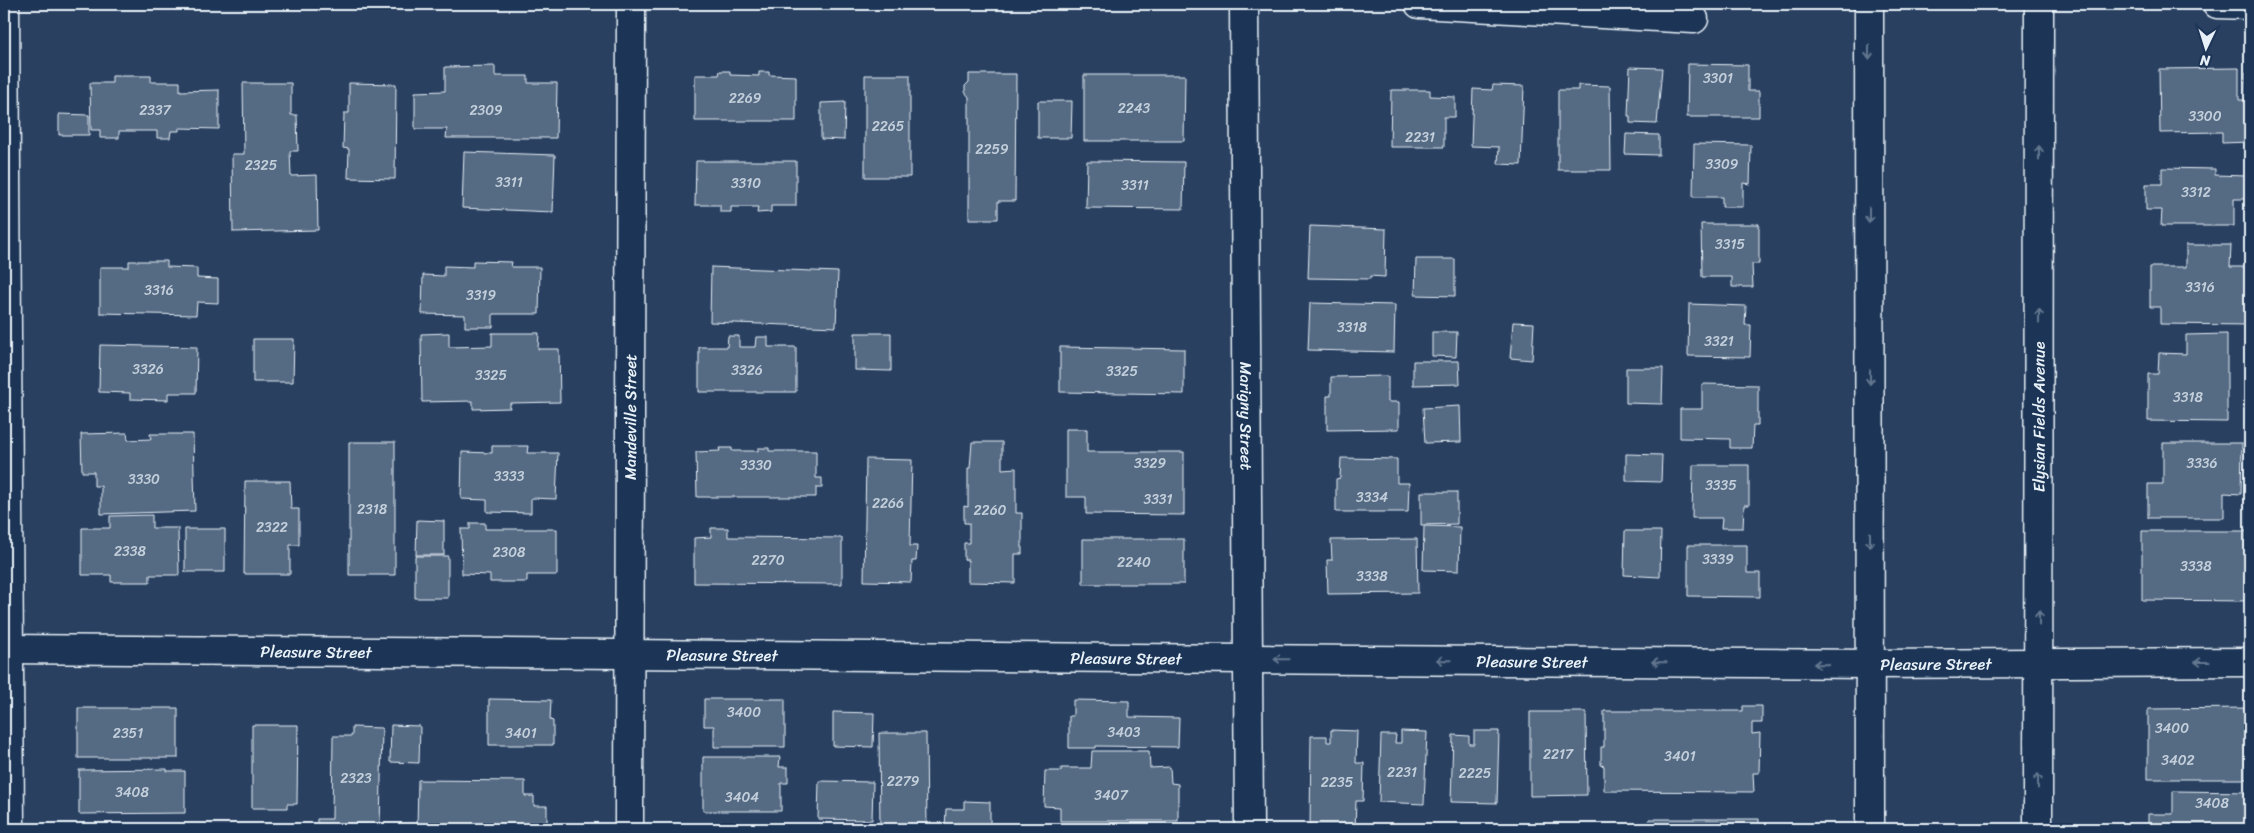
<svg xmlns="http://www.w3.org/2000/svg" width="2254" height="833" viewBox="0 0 2254 833" font-family="Sriracha,sans-serif">
<rect width="100%" height="100%" fill="#294061"/>
<filter id="ink" filterUnits="userSpaceOnUse"><feTurbulence type="fractalNoise" baseFrequency=".02" numOctaves="2"/><feDisplacementMap in="SourceGraphic" scale="10" xChannelSelector="R" yChannelSelector="G"/><feConvolveMatrix kernelMatrix="1 2 1 2 8 2 1 2 1" color-interpolation-filters="sRGB"/></filter>
<g filter="url(#ink)">
<path fill="#556a83" stroke="#e8f1f8" d="M1688,64L1748,65V91H1759V117H1687Z
M495,66V76H528V83H557L556,138H446L447,129H415V92L445,91V67Z
M1630,67L1662,68L1657,124L1630,123V116H1628Z
M2239,68V100H2247L2246,73L2250,72V142L2222,143V132L2160,133L2159,69Z
M720,71H730V75L759,76V72H769V75L796,76V121H695V75H719Z
M969,74H1016L1015,201H998V219H969V97L965,92V86L969,82Z
M865,75H910V177H865Z
M1084,75H1185L1184,141H1084Z
M112,76H151V82H180V91L219,90V129L179,128V131H171L170,138H157V131H119V138H100V130H91L90,83H112Z
M243,83H291V115H297L298,151H290L291,176L317,175L318,230L233,232L232,154H244Z
M349,83L396,84L395,179L348,178L349,149L343,148L344,113H349Z
M1493,85L1524,86L1521,165L1498,164L1499,147L1471,146L1473,89L1492,90Z
M1578,85L1610,86L1611,170H1558V90H1578Z
M1391,90H1430V96L1455,97V117H1444V147H1390Z
M1038,101H1072L1071,138H1038Z
M845,102L844,140L821,139V103Z
M59,114L89,115V135H59Z
M1626,134L1659,135V155L1625,154Z
M1694,144L1751,145L1750,184L1743,183V207H1722V197H1693Z
M464,152L555,155L553,212L462,208Z
M696,161H796V206H771V212L757,213L758,207H731V212H720V205H695Z
M1087,161L1184,162L1183,209L1086,208Z
M2162,168L2215,169V175L2246,176V199H2234V226H2161L2162,210H2146V184H2162Z
M1701,224H1759V264H1752L1753,287H1732V277H1702Z
M1310,226L1386,229L1385,277L1370,276V279L1308,278Z
M2186,245H2231L2230,267H2250V325L2160,324V307H2150V267H2186Z
M1416,259H1455V296L1415,295Z
M129,261H167V267L197,268V278L218,279V303L197,302L196,315L100,313V267H129Z
M473,261L512,262L511,267H540L539,314H493V327H465V315L422,314L423,275L444,276V266L473,267Z
M711,267L838,272L836,327L710,322Z
M1310,303L1395,305L1394,352L1308,350Z
M1689,304L1746,306L1745,325H1751L1750,357L1688,356Z
M1513,322L1534,323L1532,360L1510,358Z
M1432,332H1457L1456,357L1432,356Z
M449,333V347L492,346V333H539L538,349H559L560,402L510,403V408L473,409V401L422,402L421,334Z
M855,333H891V371L855,370Z
M2227,334V422L2148,421V374H2158L2159,353L2186,354V335Z
M728,336H739V347H755L756,337H768V347H796V392H699V347H727Z
M253,339H294L293,382H253Z
M100,345L197,347L196,393H168V400L130,399V393L99,392Z
M1060,347L1184,349V394L1060,392Z
M1413,361H1459L1460,384L1413,385Z
M1626,368H1663L1662,404L1626,403Z
M1388,376V402H1399V429L1327,430V396H1331V377Z
M1702,384L1758,385V425H1753L1752,448H1730V439L1680,438V409H1702Z
M1460,406L1461,442L1425,443L1423,408Z
M1066,429H1087V452H1184V515L1086,514V497H1066Z
M127,433L128,440L151,439L150,434H193L195,511L101,514V486H94V472H82L81,434Z
M349,442H395V575H349Z
M972,442H1002V469L1016,468V513H1022V554H1015V583L968,582V560H964V543H969V523H964V506L968,507V468H970Z
M2163,443H2242L2241,494L2224,493V518H2148V484H2163Z
M492,446H528L527,453H558L556,499L531,498V513L487,512V500L461,499L462,452L492,453Z
M719,448H732V451H758V448H769V451H816V478H822V488H816V497H697L696,452L720,451Z
M1626,454L1662,455L1661,482L1626,481Z
M1341,458L1397,459V483H1409L1408,512H1336V479L1340,478Z
M866,459L912,460L910,546H917L916,561H912L911,582L864,581Z
M1693,465H1749V505H1744L1743,528H1721L1722,518H1692Z
M245,481H290L291,509H299V545H290V574H244Z
M1421,492H1457V524L1421,525Z
M152,515V528H178L179,575H150V582H111V575H82V528H110V516Z
M417,520L444,521V555H416Z
M470,523H485V529H557V575H527V582H490V575L462,574L461,529H470Z
M1424,526L1460,527L1459,571L1423,570Z
M711,528H728V537L842,538V584L694,583V538L711,537Z
M185,529H225V572H185Z
M1625,531H1661L1660,577L1624,575Z
M2142,531H2250V601L2142,600Z
M1083,539H1184V584H1083Z
M1417,539L1418,593L1328,594L1327,560H1332L1331,540Z
M1688,545H1747V573H1760V597L1688,596Z
M415,556H448V598H415Z
M489,699L551,700L550,720L553,721V745H489Z
M704,699H785V747H714V726H704Z
M1073,700L1129,701V717L1179,718L1178,747L1096,746V748H1069V716H1073Z
M1743,706H1762V723H1752V734L1760,733L1759,773H1753L1754,792L1604,791V766L1601,765V747H1604V711H1743Z
M78,708H178V758H78Z
M2250,708V779H2148V709Z
M833,712L874,713L873,747L833,746Z
M1530,712H1586L1587,795L1530,796Z
M252,725H298L297,804H287V808H252Z
M391,725L420,726L419,763L390,762Z
M352,727L382,728L380,829H317V819H332L333,736H352Z
M1331,730L1357,731L1356,763H1364L1363,801H1356L1355,829H1310L1311,736H1327V742H1331Z
M1401,731L1427,732L1424,804L1379,802L1381,735H1396L1395,743H1401Z
M1474,731H1499L1497,803L1451,802L1453,735L1469,736V744H1474Z
M879,733H926L927,829H880Z
M1092,751H1149L1150,768L1170,767L1171,783L1178,784V821H1060V807L1044,806L1045,771H1061V768H1091Z
M703,757H780L779,767H788V783H781V811H703Z
M167,769V771H185V813L79,814V770Z
M418,780L525,781V796H534V806H547V829L417,828Z
M819,781L873,782L872,820L818,819Z
M2173,791L2250,792V829H2148V814H2173Z
M964,801L990,802V829H945L946,809H964Z
M1649,819H1759V829H1649Z
M738,826L775,827V829H738Z
M1100,826L1138,827L1137,829H1100Z"/>
<g fill="none" stroke-linecap="round" stroke-linejoin="round">
<g stroke="#e8f1f8" stroke-width="31">
<g id="street">
<path d="M5,4L10,829"/>
<path id="s1" d="M1244,4L1249,829"/>
<path d="M1419,4L1694,19"/>
<path d="M2217,4L2250,5"/>
<path id="s2" d="M4,649L1870,664L2250,662"/>
<path id="s3" d="M629,829L631,4"/>
</g>
</g>
<g stroke="#e8f1f8" stroke-width="31">
<g id="secondary">
<path d="M1869,4L1870,829"/>
<path id="s4" d="M2038,829L2039,4"/>
</g>
</g>
<use href="#street" stroke="#1d3557" stroke-width="28"/>
<use href="#secondary" stroke="#1d3557" stroke-width="28"/>
</g>
<defs><path id="oneway-shaft" d="M-6 0H5M1.5-3L5.5 0L1.5 3" fill="none" stroke-width="1.6" stroke-linecap="round" stroke-linejoin="round" transform="scale(1.25)"/></defs>
<g stroke="#64778f">
<use href="#oneway-shaft" transform="translate(1869 52) rotate(90)"/>
<use href="#oneway-shaft" transform="translate(2039 153) rotate(-90)"/>
<use href="#oneway-shaft" transform="translate(1869 215) rotate(90)"/>
<use href="#oneway-shaft" transform="translate(2039 316) rotate(-90)"/>
<use href="#oneway-shaft" transform="translate(1870 377) rotate(90)"/>
<use href="#oneway-shaft" transform="translate(1870 540) rotate(90)"/>
<use href="#oneway-shaft" transform="translate(2039 618) rotate(-90)"/>
<use href="#oneway-shaft" transform="translate(1281 659) rotate(-179)"/>
<use href="#oneway-shaft" transform="translate(1444 660) rotate(-179)"/>
<use href="#oneway-shaft" transform="translate(1659 662) rotate(-179)"/>
<use href="#oneway-shaft" transform="translate(2202 662) rotate(180)"/>
<use href="#oneway-shaft" transform="translate(1821 664) rotate(-179)"/>
<use href="#oneway-shaft" transform="translate(2038 781) rotate(-90)"/>
</g>
</g>
<g text-anchor="middle" stroke-width="4" stroke-linejoin="round" paint-order="stroke">
<g font-size="14" fill="#c3cfdb">
<text x="1718" y="83">3301</text>
<text x="745" y="103">2269</text>
<text x="1134" y="113">2243</text>
<text x="155" y="115">2337</text>
<text x="486" y="115">2309</text>
<text x="2205" y="121">3300</text>
<text x="888" y="131">2265</text>
<text x="1420" y="142">2231</text>
<text x="992" y="154">2259</text>
<text x="1722" y="169">3309</text>
<text x="261" y="170">2325</text>
<text x="509" y="187">3311</text>
<text x="746" y="188">3310</text>
<text x="1135" y="190">3311</text>
<text x="2196" y="197">3312</text>
<text x="1730" y="249">3315</text>
<text x="2200" y="292">3316</text>
<text x="159" y="295">3316</text>
<text x="481" y="300">3319</text>
<text x="1352" y="332">3318</text>
<text x="1719" y="346">3321</text>
<text x="148" y="374">3326</text>
<text x="747" y="375">3326</text>
<text x="1122" y="376">3325</text>
<text x="491" y="380">3325</text>
<text x="2188" y="402">3318</text>
<text x="1150" y="468">3329</text>
<text x="2202" y="468">3336</text>
<text x="756" y="470">3330</text>
<text x="509" y="481">3333</text>
<text x="144" y="484">3330</text>
<text x="1721" y="490">3335</text>
<text x="1372" y="502">3334</text>
<text x="1158" y="504">3331</text>
<text x="888" y="508">2266</text>
<text x="372" y="514">2318</text>
<text x="990" y="515">2260</text>
<text x="272" y="532">2322</text>
<text x="130" y="556">2338</text>
<text x="509" y="557">2308</text>
<text x="1718" y="564">3339</text>
<text x="768" y="565">2270</text>
<text x="1134" y="567">2240</text>
<text x="2196" y="571">3338</text>
<text x="1372" y="581">3338</text>
<text x="744" y="717">3400</text>
<text x="2172" y="733">3400</text>
<text x="1124" y="737">3403</text>
<text x="128" y="738">2351</text>
<text x="521" y="738">3401</text>
<text x="1558" y="759">2217</text>
<text x="1680" y="761">3401</text>
<text x="2178" y="765">3402</text>
<text x="1402" y="777">2231</text>
<text x="1475" y="778">2225</text>
<text x="356" y="783">2323</text>
<text x="903" y="786">2279</text>
<text x="1337" y="787">2235</text>
<text x="132" y="797">3408</text>
<text x="1111" y="800">3407</text>
<text x="742" y="802">3404</text>
<text x="2212" y="808">3408</text>
</g>
<g font-size="16" fill="#e8f1f8" stroke="#1d3557">
<text dy="6" stroke="none"><textPath href="#s1" startOffset="412">Marigny Street</textPath></text>
<text dy="6" stroke="none"><textPath href="#s4" startOffset="412">Elysian Fields Avenue</textPath></text>
<text dy="6" stroke="none"><textPath href="#s3" startOffset="412">Mandeville Street</textPath></text>
<text dy="6" stroke="none"><textPath href="#s2" startOffset="312">Pleasure Street</textPath></text>
<text dy="6" stroke="none"><textPath href="#s2" startOffset="718">Pleasure Street</textPath></text>
<text dy="6" stroke="none"><textPath href="#s2" startOffset="1122">Pleasure Street</textPath></text>
<text dy="6" stroke="none"><textPath href="#s2" startOffset="1528">Pleasure Street</textPath></text>
<text dy="6" stroke="none"><textPath href="#s2" startOffset="1932">Pleasure Street</textPath></text>
</g>
</g>
<rect width="2254" height="833" fill="none" stroke="#1d3557" stroke-width="20"/>
<rect x="10" y="10" width="2234" height="813" fill="none" stroke="#e8f1f8" stroke-width="2" filter="url(#ink)"/>
<g transform="translate(2206 48) rotate(184)" stroke="#1d3557" stroke-width="4" paint-order="stroke">
<path d="M0-4L9 19L0 12L-9 19Z" fill="#e8f1f8"/>
<text y="-8" font-size="14" font-weight="bold" text-anchor="middle" fill="#e8f1f8">N</text>
</g>
</svg>
